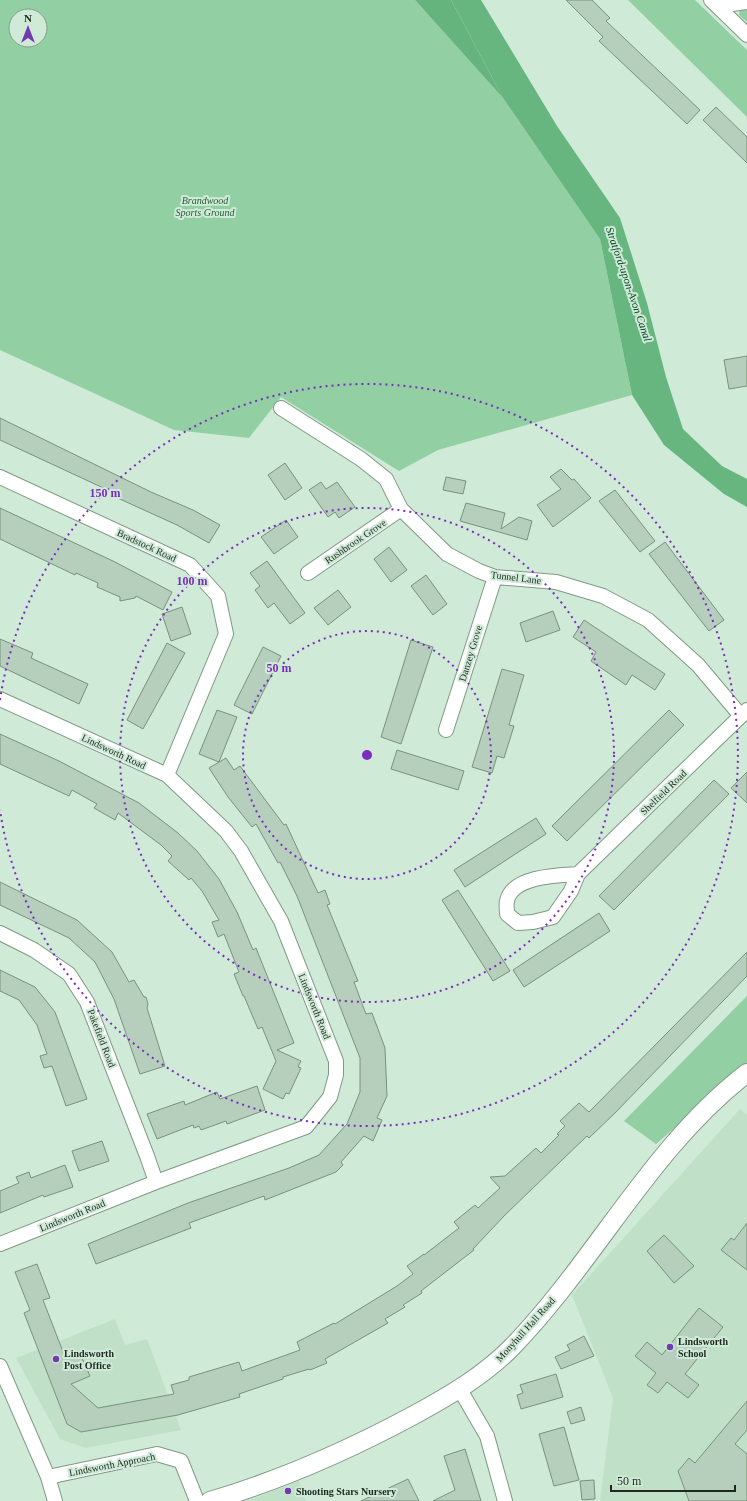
<svg xmlns="http://www.w3.org/2000/svg" width="747" height="1501" viewBox="0 0 747 1501" font-family="Georgia,serif">
<rect width="100%" height="100%" fill="#cfead6"/>
<path fill="#c0e1c8" d="M740,1109L747,1115V1501H600L613,1398L572,1295Z
M115,1319L125,1345L147,1339L181,1430L86,1448L60,1439L16,1358Z
M299,1481L306,1501H247Z"/>
<path fill="#92d0a3" fill-rule="evenodd" d="M0,0H415L503,98L600,239L632,395L438,450L399,471L281,397L249,438L174,430L0,350ZM16,16H40V40H16Z
M628,0H695L747,50V117Z
M747,9V22L739,15L740,10Z
M747,996V1065L656,1144L624,1121Z"/>
<path fill="#65b47e" d="M415,0H451L503,98Z"/>
<path fill="#67b680" d="M451,0H481L557,126L620,218L647,303L666,377L683,429L722,466L747,479V507L724,494L664,445L632,395L600,239L503,98Z"/>
<path fill="#b5cfbc" stroke="#79927f" d="M566,0H592L610,18L606,21L700,110L687,124L599,41L603,37Z
M716,107L747,137V163L703,120Z
M747,356V386L729,389L724,360Z
M0,418L151,492L193,510L220,525L209,543L177,525L111,495L112,492L0,440Z
M285,463L302,488L285,500L268,475Z
M561,469L572,480L574,479L591,498L553,527L537,505L561,489L550,477Z
M446,477L466,481L463,494L443,490Z
M321,482L326,489L337,482L355,507L339,518L335,512L328,517L309,490Z
M615,490L655,541L640,552L599,501Z
M466,503L505,513L501,529L519,517L532,521L527,540L460,521Z
M0,508L115,562L172,592L163,610L136,596L135,598L120,601V597L97,587L98,583L76,573L75,575L0,539Z
M286,520L298,537L274,554L261,537Z
M665,542L724,620L709,631L649,554Z
M389,547L407,570L391,582L374,559Z
M267,561L305,613L290,624L274,603L268,608L255,590L260,586L250,573Z
M426,575L447,604L433,615L411,586Z
M338,590L351,607L328,625L314,608Z
M182,607L191,634L171,641L162,614Z
M553,611L560,630L526,642L520,623Z
M584,620L665,674L655,690L632,675L626,685L591,661L596,652L573,637Z
M0,639L33,653L31,658L88,684L79,704L0,666Z
M411,640L433,647L401,744L381,737Z
M167,643L185,653L143,729L127,720Z
M263,647L281,656L252,714L234,705Z
M502,669L524,675L509,725L514,726L504,758L497,756L492,773L472,767Z
M217,710L237,717L219,762L199,754Z
M669,710L684,725L567,841L552,826Z
M0,734L59,761L139,803L178,833L197,851L219,879L237,912L253,950L256,948L294,1043L277,1050L301,1061L298,1067L301,1068L289,1094L286,1093L283,1099L263,1089L276,1061L262,1027L258,1029L244,996H243L234,974L239,972L224,934L218,937L212,922L219,920L202,891L191,878L189,880L168,861L172,856L161,845L118,813L115,820L94,808L97,804L72,790L69,796L0,764Z
M397,750L464,771L458,790L391,769Z
M226,758L234,770L240,766L284,825L286,824L318,893L325,890L330,904L327,905L358,981L354,982L364,1009L366,1014L372,1013L385,1048L387,1096L377,1118L382,1120L373,1141L364,1136L341,1162L343,1165L336,1172L265,1200L264,1196L189,1223L191,1228L96,1264L88,1244L188,1203L289,1168L319,1155L347,1124L360,1092V1058L297,896L280,862L278,863L256,824L252,827L228,797L209,768Z
M747,772V803L731,788Z
M714,780L729,794L614,910L599,896Z
M536,818L546,834L465,887L454,870Z
M0,882L77,920L112,952L129,982L134,980L144,997H146L148,1004L147,1008L165,1066L140,1074L114,999L95,962L69,938L0,905Z
M458,890L510,971L493,981L442,900Z
M599,913L610,931L524,987L513,970Z
M747,952V976L724,1000L616,1112L589,1138L587,1136L505,1215L473,1249L474,1250L421,1291L422,1293L403,1305L405,1307L385,1319L388,1323L325,1359L327,1363L310,1370L309,1369L283,1377V1379L239,1394L240,1397L178,1415L81,1432L67,1424L24,1313L30,1310L15,1272L37,1264L50,1298L43,1300L65,1357L79,1351L90,1376L71,1384L98,1408L174,1394L171,1385L189,1380V1377L239,1362L242,1371L300,1350L297,1342L334,1323L335,1324L397,1286L413,1274L407,1266L424,1254V1255L459,1228L454,1222L475,1205L478,1208L500,1188L490,1177L505,1176L536,1148L541,1153L559,1135L557,1134L565,1126L560,1121L579,1103L589,1112Z
M0,970L35,987L55,1012L87,1099L66,1106L52,1066L44,1068L40,1056L47,1054L37,1025L19,1000L0,991Z
M257,1086L265,1110L227,1124L226,1121L201,1130L199,1126L194,1128L193,1125L157,1139L147,1114L184,1101L185,1105L217,1092L220,1099Z
M102,1141L109,1161L79,1171L72,1151Z
M65,1165L73,1187L44,1197L43,1195L0,1213V1191L19,1183L16,1177L29,1172L31,1178Z
M747,1223V1270L721,1250L731,1238L734,1240Z
M664,1235L694,1266L674,1283L647,1251Z
M699,1308L723,1327L685,1374L699,1385L688,1398L667,1382L658,1393L647,1385L656,1373L635,1356L647,1342L662,1355Z
M584,1336L594,1356L561,1369L555,1357L570,1350L567,1345Z
M556,1374L563,1397L521,1409L517,1395L523,1393L520,1385Z
M747,1401V1430L735,1444L747,1454V1501H689L678,1471L689,1458L695,1463Z
M581,1407L585,1420L571,1424L567,1412Z
M564,1427L579,1480L554,1486L539,1434Z
M465,1449L481,1501H433L455,1490L444,1456Z
M408,1479L419,1501H361Z
M594,1480L595,1499L582,1500L580,1481Z"/>
<g fill="none" stroke-linecap="round" stroke-linejoin="round">
<g stroke="#809986" stroke-width="16">
<path id="minor" d="M711,0L747,35
M718,6L747,2
M281,408L361,459L386,479L401,509L447,554L479,571L495,577L556,582L603,596L648,620L698,665L741,716
M0,477L190,565L218,596L226,634L167,775
M308,573L401,509
M0,699L167,775L226,831L241,851L281,921L336,1061V1075L330,1097L306,1127L156,1182L0,1244
M446,730L495,577
M578,874C559,875 512,876 507,901C506,905 507,910 507,914L518,923L533,922L553,917L571,891L578,874L747,710
M0,933L34,950L69,974L87,1002L147,1156L156,1182
M0,1366L48,1477L55,1501
M459,1388L487,1436L505,1501
M48,1477L157,1454L181,1461L197,1501"/>
</g>
<g stroke="#809986" stroke-width="20">
<path id="tertiary" d="M210,1501C281,1480 349,1450 414,1415C449,1396 485,1375 513,1346C596,1260 651,1147 747,1073"/>
</g>
<use href="#minor" stroke="#fff" stroke-width="14"/>
<use href="#tertiary" stroke="#fff" stroke-width="18"/>
</g>
<g fill="none" stroke="#7b2cbf" stroke-width="2" stroke-dasharray="2 4">
<circle cx="367" cy="755" r="124"/>
<circle cx="367" cy="755" r="247"/>
<path d="M0 700A371 371 0 1 1 0 810"/>
</g>
<g fill="#743ab0" stroke="#cfead6" stroke-width="1.5">
<circle cx="670" cy="1347" r="4"/>
<circle cx="56" cy="1359" r="4"/>
<circle cx="288" cy="1491" r="4"/>
</g>
<g text-anchor="middle" stroke-width="4" stroke-linejoin="round" paint-order="stroke">
<g font-size="10" font-style="italic" fill="#225c37" stroke="#cfead6">
<text x="205" y="204">Brandwood<tspan x="205" dy="12">Sports Ground</tspan></text>
</g>
<g font-size="10" fill="#1e2821" stroke="#cfead6">
<text transform="translate(355 541) rotate(-34)" y="4">Rushbrook Grove</text>
<text transform="translate(147 545) rotate(25)" y="4">Bradstock Road</text>
<text transform="translate(516 577) rotate(7)" y="4">Tunnel Lane</text>
<text transform="translate(470 653) rotate(-73)" y="4">Danzey Grove</text>
<text transform="translate(114 751) rotate(25)" y="4">Lindsworth Road</text>
<text transform="translate(663 792) rotate(-44)" y="4">Shelfield Road</text>
<text transform="translate(315 1006) rotate(68)" y="4">Lindsworth Road</text>
<text transform="translate(102 1038) rotate(69)" y="4">Pakefield Road</text>
<text transform="translate(72 1215) rotate(-22)" y="4">Lindsworth Road</text>
<text transform="translate(525 1329) rotate(-48)" y="4">Monyhull Hall Road</text>
<text transform="translate(112 1464) rotate(-11)" y="4">Lindsworth Approach</text>
</g>
<g font-size="10" font-weight="bold" fill="#1e2821" stroke="#cfead6" text-anchor="start">
<text x="678" y="1345">Lindsworth<tspan x="678" dy="12">School</tspan></text>
<text x="64" y="1357">Lindsworth<tspan x="64" dy="12">Post Office</tspan></text>
<text x="296" y="1495">Shooting Stars Nursery</text>
</g>
<g font-size="11" font-style="italic" fill="#034421" stroke="#cfead6">
<text transform="translate(629 284) rotate(71)" y="4">Stratford-upon-Avon Canal</text>
</g>
</g>
<circle cx="367" cy="755" r="6" fill="#7b2cbf" stroke="#cfead6" stroke-width="2"/>
<g font-size="12" text-anchor="middle" font-weight="bold" fill="#7b2cbf" stroke="#cfead6" stroke-width="4" stroke-linejoin="round" paint-order="stroke">
<text x="105" y="497">150 m</text>
<text x="192" y="585">100 m</text>
<text x="279" y="672">50 m</text>
</g>
<g transform="translate(28 28)"><circle r="19" fill="#cfead6" stroke="#889c8e"/>
<path d="M0-3L7 15L0 10L-7 15Z" fill="#743ab0"/>
<text y="-6" font-size="11" font-weight="bold" text-anchor="middle" fill="#1e2821">N</text>
</g>
<path d="M611 1485v6h124v-6" fill="none" stroke="#1e2821" stroke-width="2"/>
<text x="617" y="1485" font-size="12" fill="#1e2821" stroke="#cfead6" stroke-width="3" paint-order="stroke">50 m</text>
</svg>
